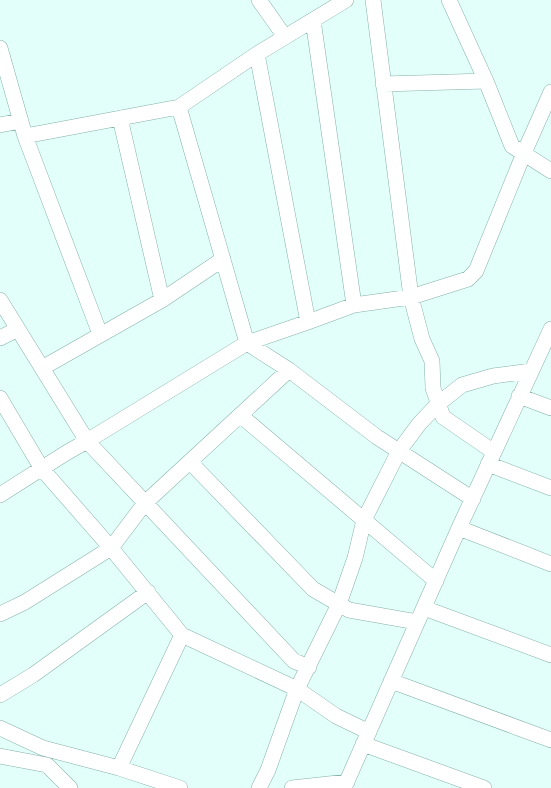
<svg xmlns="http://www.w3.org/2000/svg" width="551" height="788" viewBox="0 0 551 788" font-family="Merriweather,serif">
<rect width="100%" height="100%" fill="#e3fffa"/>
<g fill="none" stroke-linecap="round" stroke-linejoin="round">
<g stroke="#85b1a9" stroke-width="16">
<path id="minor" d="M259,0L285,37
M373,0L411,297L422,339L432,361L433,388L443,417L494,452
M449,0L486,81L512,146L551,171
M313,20L354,305
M0,48L25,136L100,334
M257,54L308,322
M383,84L486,81
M179,107L247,343L289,370L377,437L473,499
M120,118L162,300
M0,125L21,121
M25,136L179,107L257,54L346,0
M0,300L87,441L294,661L309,667
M0,338L18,329
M42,368L162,300L223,259
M519,396L551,408
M0,398L42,469L111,548L182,635L297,689L336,716L369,732
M240,415L436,581
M190,462L313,589L349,610L417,622
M488,464L551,488
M0,495L66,453L87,441L247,343L308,322L354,305L411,297L468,279L476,271L524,153L551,92
M459,528L551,564
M424,608L551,655
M0,614L25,602L111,548L145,503L289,370
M391,681L551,740
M0,695L33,675L148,592
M0,728L43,748L119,768L180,788
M363,744L484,788
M0,756L47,765L70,788
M119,768L182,635
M259,788L268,770L297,689L339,604L355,558L364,520L399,451L419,424L438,404L462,385L493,376L531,371
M292,788L347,782
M344,788L459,528L551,329"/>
</g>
<use href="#minor" stroke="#fff" stroke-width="15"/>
</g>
</svg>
